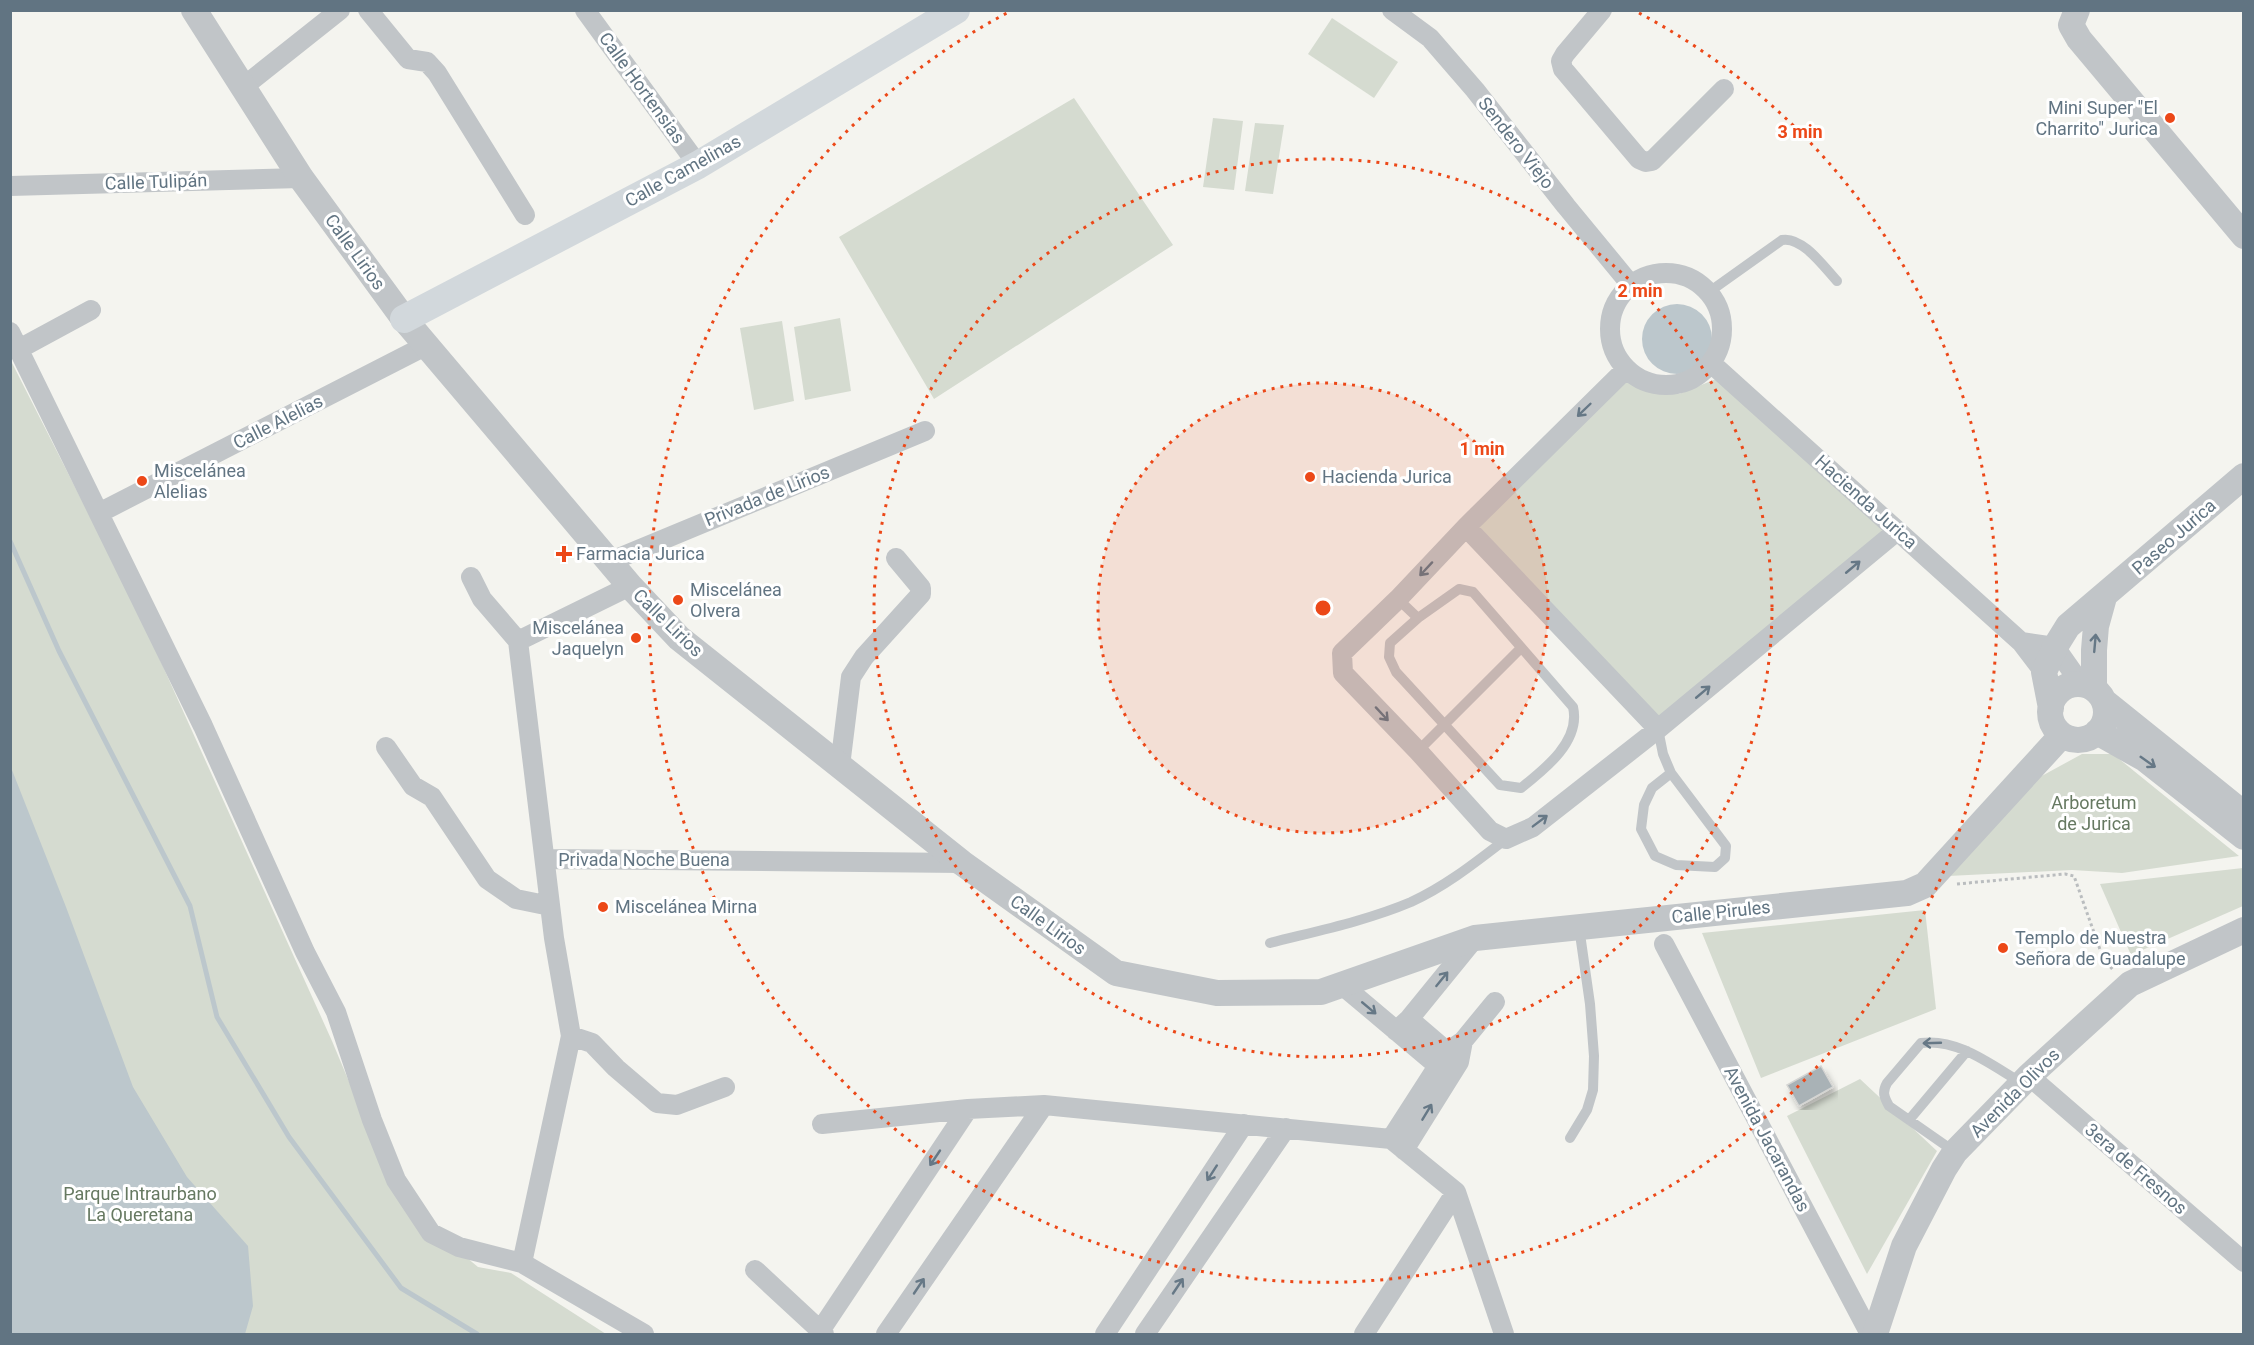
<svg xmlns="http://www.w3.org/2000/svg" width="2254" height="1345" viewBox="0 0 2254 1345" font-family="Roboto,sans-serif">
<defs>
<filter id="shadow"><feDropShadow dx="3.5" dy="6" stdDeviation="3" flood-color="#0004"/></filter>
</defs>
<rect width="100%" height="100%" fill="#f4f4ef"/>
<path fill="#d5dbd0" d="M1332,18L1398,62L1374,98L1308,54Z
M1074,98L1173,245L934,399L839,237Z
M1213,118L1243,121L1234,190L1203,187Z
M1255,123L1284,125L1273,194L1245,191Z
M840,318L851,391L805,400L794,327Z
M782,321L794,401L754,410L740,328Z
M10,359L137,609L332,1041L360,1108L431,1228L478,1267L511,1273L606,1334H11Z
M1716,379L1887,529L1657,718L1476,527L1626,382L1679,394Z
M2082,754H2113L2239,856L2122,873L2072,870L1948,876L2038,778Z
M2243,868V906L2131,955L2100,884Z
M1925,910L1936,1009L1761,1078L1702,933Z
M1860,1079L1937,1151L1867,1274L1787,1116Z"/>
<path fill="#bcc7cc" d="M1642 339a35 35 0 1 1 70 0a35 35 0 1 1-70 0Z
M10,765L66,907L133,1087L187,1177L248,1246L253,1306L245,1334H11Z"/>
<g fill="none" stroke-linecap="round" stroke-linejoin="round">
<path stroke="#bcc7cc" stroke-width="5" d="M10,541L59,651L190,906L217,1017L289,1137L401,1288L477,1334"/>
</g>
<path fill="#a9b2b6" stroke="#d5d5d3" stroke-width="1.5" filter="url(#shadow)" d="M1821,1066L1833,1087L1799,1106L1787,1085Z"/>
<g fill="none" stroke-linecap="round" stroke-linejoin="round">
<path stroke="#babdbf" stroke-width="3" stroke-dasharray="3 3" stroke-linecap="butt" d="M1957,884L2065,874L2074,876L2103,958L2114,971"/>
<path stroke="#c1c5c8" stroke-width="10" d="M1709,292L1782,240C1802,236 1824,267 1837,281
M1459,589L1473,592L1573,707C1581,741 1545,769 1521,788L1500,785L1396,672L1389,657L1390,643L1418,618Z
M1398,599L1418,618
M1658,729L1663,754L1671,773L1726,846L1725,858L1715,867L1676,865L1655,856L1641,829L1644,805L1652,788L1671,773
M1418,751L1521,648
M1270,943C1317,931 1366,921 1411,902C1446,886 1476,862 1506,839
M1909,1120L1967,1051
M1570,1138L1587,1110L1593,1090L1594,1056L1590,1004L1579,927
M1955,1152L1889,1106C1884,1097 1882,1092 1887,1083L1921,1043C1958,1038 1991,1065 2022,1083"/>
<path stroke="#c1c5c8" stroke-width="20" d="M368,10L408,59L427,62L437,73L525,215
M585,10L698,165
M1392,10L1430,38L1475,90L1566,206L1631,285
M1602,10L1565,54L1561,61L1563,69L1639,159L1646,162L1652,161L1724,89
M243,87L340,10
M10,186L301,178
M1610 329a56 56 0 1 1 112 0a56 56 0 1 1-112 0Z
M10,332L203,726L305,952L336,1012L372,1120L396,1180L431,1233L459,1247L522,1263L644,1334
M19,349L91,310
M1711,363L2021,642L2044,672
M1626,369L1466,527L1398,599L1342,653L1343,673L1418,751L1490,831L1506,839L1533,827L1658,729L1897,531
M99,513L425,346
M1466,527L1658,729
M609,562L925,431
M471,577L482,599L518,641L554,938L571,1036L522,1263
M518,641L630,586
M2021,642L2055,647L2081,684
M386,747L413,786L432,797L487,879L516,899L550,906
M840,766L851,677L864,657L921,594V588L896,558
M545,859L962,863
M1664,944L1870,1334
M1342,985L1449,1075
M1409,1019L1457,1060
M1396,1031L1409,1019L1475,938
M571,1036L592,1043L616,1068L657,1103L677,1105L725,1087
M2029,1076L2244,1262
M822,1124L968,1109L1044,1105L1391,1139L1456,1192L1504,1334
M1391,1139L1447,1052L1463,1041L1495,1002
M1404,1150L1459,1062L1463,1041
M755,1270L824,1334
M820,1331L968,1109
M886,1334L1044,1105
M1105,1334L1244,1124
M1145,1334L1286,1128
M1364,1334L1456,1192"/>
<path stroke="#c1c5c8" stroke-width="26" d="M194,10L301,178L404,319L630,586L679,638L962,863L1116,973L1217,993L1321,992L1475,938L1907,893L1925,885L2062,735
M2077,10L2071,25L2079,39L2244,236
M2050 712a28 28 0 1 1 56 0a28 28 0 1 1-56 0Z
M2094,689V650L2096,626L2104,597
M2105,702L2244,814
M2051,708L2044,672L2055,647L2068,626L2244,476
M2097,732L2145,759L2244,837
M1875,1334L1904,1246L1944,1169L1955,1152L2029,1076L2130,984L2244,930"/>
<path stroke="#d2d8dc" stroke-width="28" d="M404,319L698,165L956,10"/>
</g>
<defs><path id="oneway-shaft" d="M-6 0H5M1.5-3L5.5 0L1.5 3" fill="none" stroke-width="1.6" stroke-linecap="round" stroke-linejoin="round" transform="scale(1.5)"/></defs>
<g stroke="#667886">
<use href="#oneway-shaft" transform="translate(1584 410) rotate(136)"/>
<use href="#oneway-shaft" transform="translate(1853 567) rotate(-40)"/>
<use href="#oneway-shaft" transform="translate(1426 569) rotate(133)"/>
<use href="#oneway-shaft" transform="translate(2095 643) rotate(-85)"/>
<use href="#oneway-shaft" transform="translate(1703 692) rotate(-40)"/>
<use href="#oneway-shaft" transform="translate(1382 714) rotate(47)"/>
<use href="#oneway-shaft" transform="translate(2148 762) rotate(35)"/>
<use href="#oneway-shaft" transform="translate(1540 821) rotate(-37)"/>
<use href="#oneway-shaft" transform="translate(1442 979) rotate(-51)"/>
<use href="#oneway-shaft" transform="translate(1369 1008) rotate(40)"/>
<use href="#oneway-shaft" transform="translate(1932 1043) rotate(178)"/>
<use href="#oneway-shaft" transform="translate(1427 1112) rotate(-59)"/>
<use href="#oneway-shaft" transform="translate(935 1158) rotate(124)"/>
<use href="#oneway-shaft" transform="translate(1212 1173) rotate(123)"/>
<use href="#oneway-shaft" transform="translate(919 1286) rotate(-56)"/>
<use href="#oneway-shaft" transform="translate(1178 1286) rotate(-56)"/>
</g>
<circle cx="1323" cy="608" r="225" fill="#ec4818" fill-opacity=".12"/>
<g fill="none" stroke="#ec4818" stroke-width="3" stroke-dasharray="3 6">
<circle cx="1323" cy="608" r="225"/>
<circle cx="1323" cy="608" r="449"/>
<path d="M1639 13A674 674 0 1 1 1007 13"/>
</g>
<g fill="#ec4818" stroke="#fff" stroke-width="2">
<circle cx="2170" cy="118" r="6"/>
<circle cx="1310" cy="477" r="6"/>
<circle cx="142" cy="481" r="6"/>
<path d="M561 545h6v6h6v6h-6v6h-6v-6h-6v-6h6z"/>
<circle cx="678" cy="600" r="6"/>
<circle cx="636" cy="638" r="6"/>
<circle cx="603" cy="907" r="6"/>
<circle cx="2003" cy="948" r="6"/>
</g>
<g text-anchor="middle" stroke-width="6" stroke-linejoin="round" paint-order="stroke">
<g font-size="18" fill="#617482" stroke="#fff">
<text transform="translate(642 88) rotate(54)" y="6">Calle Hortensias</text>
<text transform="translate(1516 143) rotate(52)" y="6">Sendero Viejo</text>
<text transform="translate(683 171) rotate(-29)" y="6">Calle Camelinas</text>
<text transform="translate(156 182) rotate(-2)" y="6">Calle Tulipán</text>
<text transform="translate(355 252) rotate(54)" y="6">Calle Lirios</text>
<text transform="translate(278 422) rotate(-27)" y="6">Calle Alelias</text>
<text transform="translate(767 496) rotate(-22)" y="6">Privada de Lirios</text>
<text transform="translate(1866 502) rotate(42)" y="6">Hacienda Jurica</text>
<text transform="translate(2174 537) rotate(-41)" y="6">Paseo Jurica</text>
<text transform="translate(668 623) rotate(44)" y="6">Calle Lirios</text>
<text x="644" y="866">Privada Noche Buena</text>
<text transform="translate(1721 912) rotate(-6)" y="6">Calle Pirules</text>
<text transform="translate(1048 925) rotate(36)" y="6">Calle Lirios</text>
<text transform="translate(2015 1093) rotate(-45)" y="6">Avenida Olivos</text>
<text transform="translate(1767 1139) rotate(62)" y="6">Avenida Jacarandas</text>
<text transform="translate(2136 1169) rotate(41)" y="6">3era de Fresnos</text>
</g>
<g font-size="18" fill="#617482" stroke="#fff" text-anchor="start">
<text x="2158" y="114" text-anchor="end">Mini Super "El<tspan x="2158" dy="21">Charrito" Jurica</tspan></text>
<text x="154" y="477">Miscelánea<tspan x="154" dy="21">Alelias</tspan></text>
<text x="1322" y="483">Hacienda Jurica</text>
<text x="576" y="560">Farmacia Jurica</text>
<text x="690" y="596">Miscelánea<tspan x="690" dy="21">Olvera</tspan></text>
<text x="624" y="634" text-anchor="end">Miscelánea<tspan x="624" dy="21">Jaquelyn</tspan></text>
<text x="615" y="913">Miscelánea Mirna</text>
<text x="2015" y="944">Templo de Nuestra<tspan x="2015" dy="21">Señora de Guadalupe</tspan></text>
</g>
<g font-size="18" fill="#667961" stroke="#fff">
<text x="2094" y="809">Arboretum<tspan x="2094" dy="21">de Jurica</tspan></text>
<text x="140" y="1200">Parque Intraurbano<tspan x="140" dy="21">La Queretana</tspan></text>
</g>
</g>
<circle cx="1323" cy="608" r="9" fill="#ec4818" stroke="#fff" stroke-width="3"/>
<g font-size="18" text-anchor="middle" font-weight="bold" fill="#ec4818" stroke="#fff" stroke-width="6" stroke-linejoin="round" paint-order="stroke">
<text x="1800" y="138">3 min</text>
<text x="1640" y="297">2 min</text>
<text x="1482" y="455">1 min</text>
</g>
<rect width="2254" height="1345" fill="none" stroke="#617482" stroke-width="24"/>
</svg>
